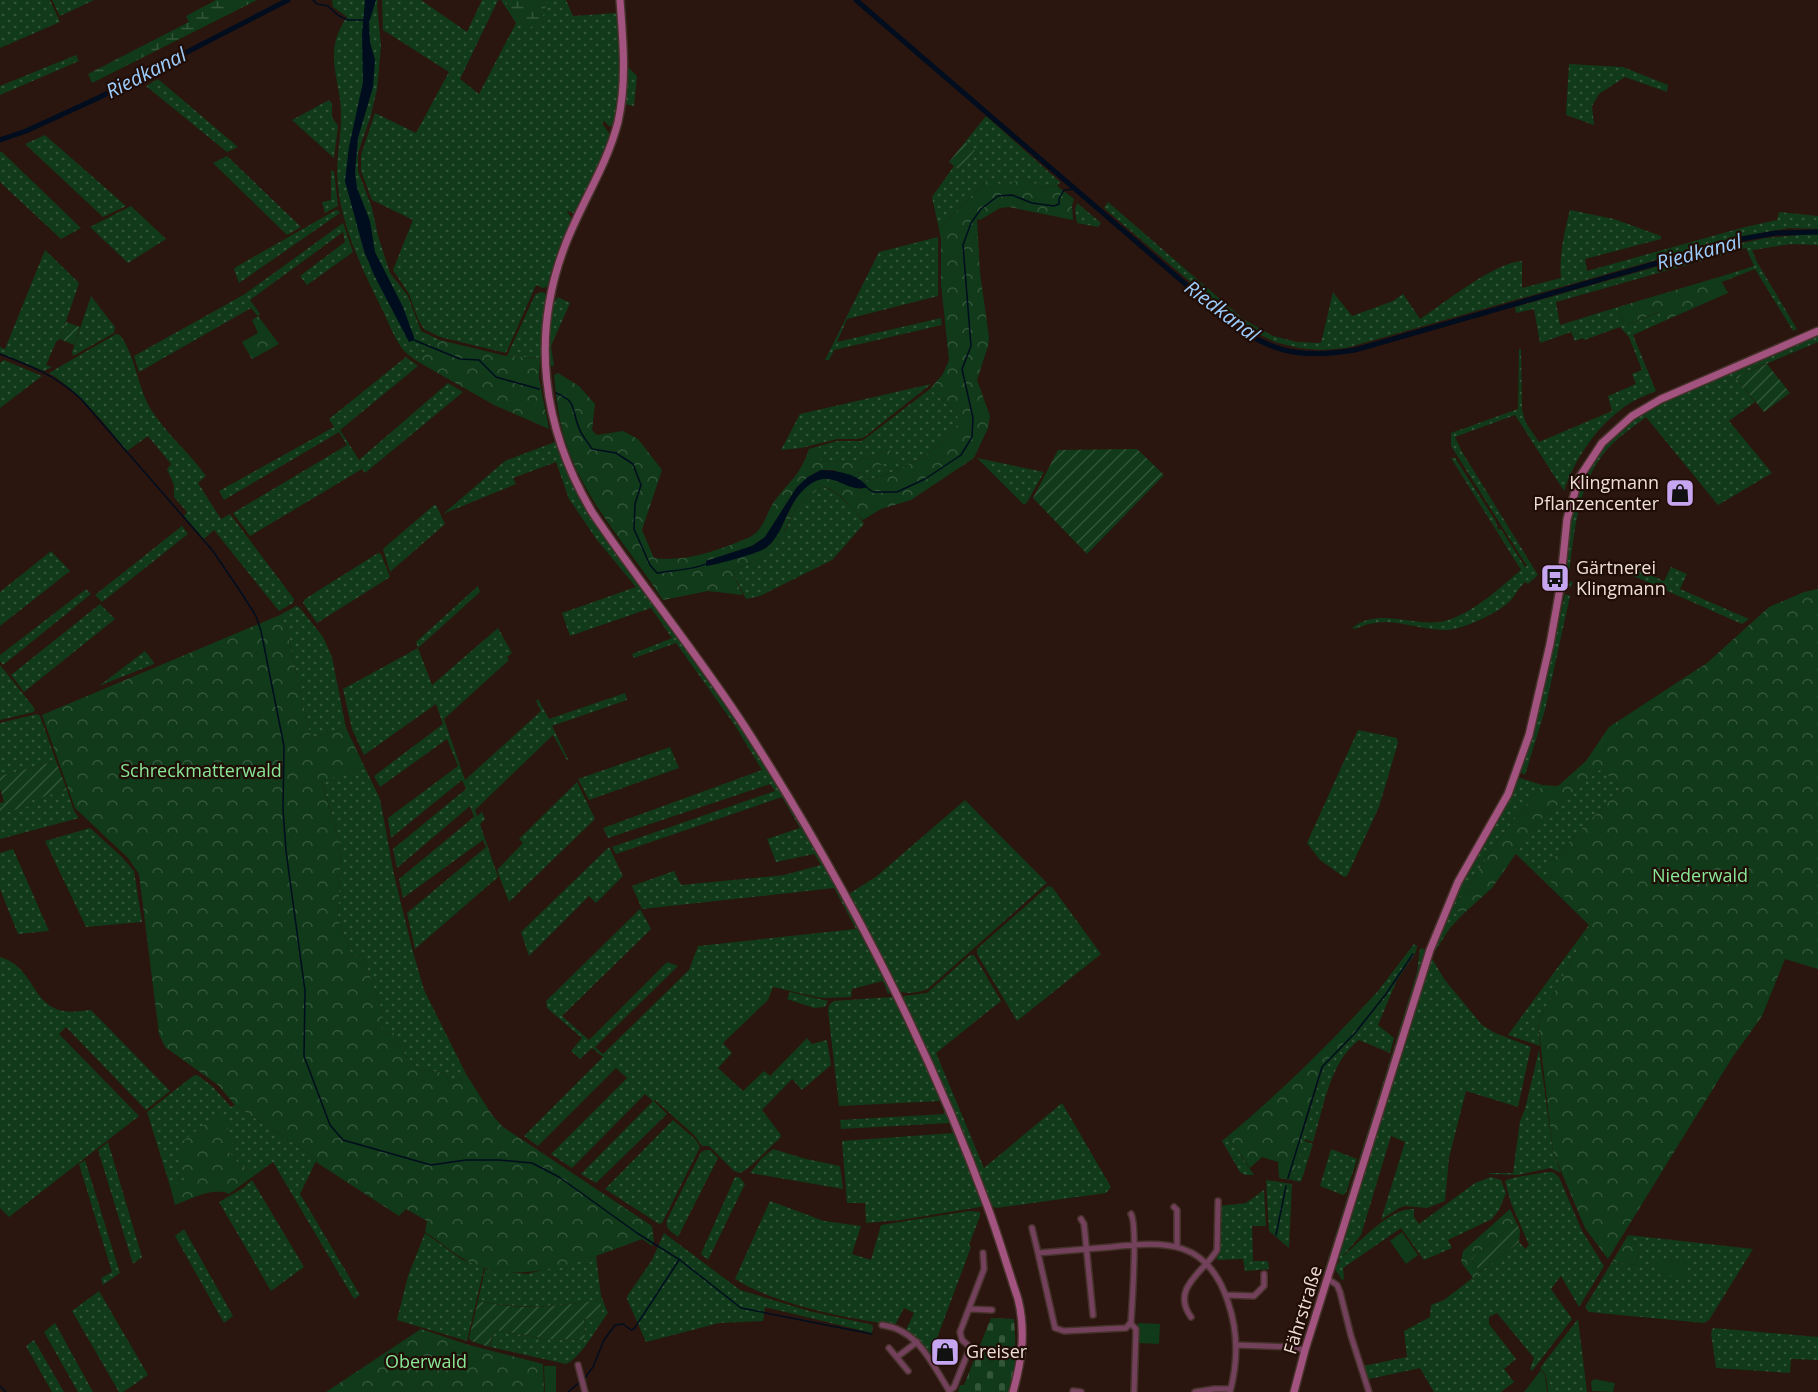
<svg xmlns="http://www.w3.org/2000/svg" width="1818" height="1392" viewBox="0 0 1818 1392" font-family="'Open Sans',sans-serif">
<defs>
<pattern id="grass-dots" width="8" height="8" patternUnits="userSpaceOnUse" patternTransform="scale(1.5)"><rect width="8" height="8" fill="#103a19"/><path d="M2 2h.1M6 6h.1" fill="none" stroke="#33563a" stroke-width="1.8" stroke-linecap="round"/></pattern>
<pattern id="forest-crowns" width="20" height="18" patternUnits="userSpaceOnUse" patternTransform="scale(1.5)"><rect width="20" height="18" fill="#103a19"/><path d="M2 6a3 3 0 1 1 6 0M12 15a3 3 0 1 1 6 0" fill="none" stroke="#33563a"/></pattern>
<pattern id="wetland-marsh" width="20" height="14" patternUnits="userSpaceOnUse" patternTransform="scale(1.5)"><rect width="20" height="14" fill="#103a19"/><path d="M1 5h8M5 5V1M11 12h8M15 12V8" fill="none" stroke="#33563a"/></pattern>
<pattern id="cemetery-stones" width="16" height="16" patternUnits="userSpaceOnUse" patternTransform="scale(1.5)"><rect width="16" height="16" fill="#103a19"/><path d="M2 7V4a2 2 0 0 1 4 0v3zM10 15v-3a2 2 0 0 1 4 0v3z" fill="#33563a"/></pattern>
<pattern id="garden-furrows" width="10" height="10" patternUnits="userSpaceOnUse" patternTransform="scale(1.5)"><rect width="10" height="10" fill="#103a19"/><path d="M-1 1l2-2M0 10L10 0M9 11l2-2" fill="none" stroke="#33563a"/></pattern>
</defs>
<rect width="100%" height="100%" fill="#2a160e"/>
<path fill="url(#grass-dots)" d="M0,0H50L60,22L0,48Z
M52,0H94L60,16Z
M332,0H378L377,5L381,46L377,89L371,115L358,153V171L372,208L378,236L390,273L408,296L421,331L440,340L415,360C412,357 407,354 404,351C396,341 390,327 385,315C365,275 343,232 338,186C335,163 341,141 341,118C342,79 321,54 347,17L333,7Z
M382,0H421L467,32L482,0H498L460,79L479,94L516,23L501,0H505L516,17L542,19L548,0H566L573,16L618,13L621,73L614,126H609L604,121L602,123L610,135C603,162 589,187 576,212L573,213L568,211L567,212L573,220L547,287L543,288L536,285L506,353L440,337L424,329L418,319L409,294L393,270L413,220L372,200L361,171V155L375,113L416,133L449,72L383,30Z
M76,55L79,61L0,95V86Z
M1569,64L1623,67L1668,85L1667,92L1625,77L1599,94L1592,106L1594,125L1566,115Z
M628,67L637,76L634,106L625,104Z
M158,79L238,147L227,152L146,86Z
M329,100L332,103V117L338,126L334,158L292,120Z
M986,116L1060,182L1057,186L1042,187L1022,177L1005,188L989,178L939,229L932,197L954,166L959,170L974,150L965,142Z
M45,135L126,206L103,217L25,144Z
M0,152H2L81,228L61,239L0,182Z
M227,156L301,227L287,235L213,163Z
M331,170L334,172L338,206L325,213L322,202L331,200Z
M1108,202L1243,319L1273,336L1297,342L1321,343L1333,292L1352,316L1393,301L1403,294L1420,319C1446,302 1493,263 1522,261V288L1561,278C1559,255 1564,233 1570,210L1614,219L1661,236V239L1585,259L1587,271L1745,227L1777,220L1779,212L1818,216V229L1789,228L1733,238L1346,348L1320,350L1299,348L1275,342L1242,326L1104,208Z
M1077,203L1101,223L1098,227L1077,223L1075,210Z
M131,206L166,239L128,263L90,227Z
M336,210L339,211L340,213L239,283L234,269L236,267Z
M343,223L353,252L307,285L300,276L345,242L343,232L250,300L260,314L258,316L251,308L139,372L134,356L245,294Z
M1810,234L1818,235V245L1791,244L1752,250L1757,262L1797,329L1793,331L1755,269L1722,282L1719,277L1754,266L1746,248L1556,302L1560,325L1618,307L1624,326L1659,312L1664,321L1633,335L1656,391C1647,395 1638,398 1630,403C1598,424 1576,456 1564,491L1515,415L1455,437L1461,450L1538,575L1528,584L1525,582C1519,588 1518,590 1514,596C1506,610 1464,629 1448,630C1413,631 1392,613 1355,629L1352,628C1380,605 1418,630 1448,620C1476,611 1499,588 1521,570L1451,458H1455L1495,520L1498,529H1501L1525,567L1527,566L1451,446V433L1518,409L1519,349H1521L1522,410L1526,423L1539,442L1612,411L1608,396L1636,384L1632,374L1642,370L1629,337L1620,327L1584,340L1583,338L1575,341L1571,332L1540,343L1534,309L1516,313L1515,307L1733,245L1766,238Z
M938,237V296L847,319L837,342L941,318L942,325L834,350L829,360H825L879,252Z
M45,250L79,283L60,339L56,342L46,365L52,367L44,371L0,353V347L5,349Z
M540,292L545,293L547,298L542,358L507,356L535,295Z
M91,296L115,327L114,333L73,356L72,352Z
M558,297L570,303L551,346L554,366H548C548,349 546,309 558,297Z
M116,334L120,335C136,357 137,385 150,408C165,433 189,452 206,476L198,483L221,519L230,514L294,599L293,603L279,611L214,530L204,539L184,516L187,512L174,497V485L167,469L171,464L148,436L127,451C103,422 81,393 49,373Z
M1818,335V342L1735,377L1755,402L1729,421L1772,473L1718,505L1646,417C1632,428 1615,439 1604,453C1576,489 1574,537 1568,581L1573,582L1571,587L1564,585L1568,538L1576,496L1583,477L1602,447L1617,431L1652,407Z
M406,357L418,366L340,430L359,460L448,383L463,392L365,473L362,469L250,536L233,513L347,445L339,432L224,500L219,491L334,427L329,419Z
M4,360L42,376L0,408V363Z
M931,384L863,438L856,439H837L801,448L781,450L800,414Z
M930,389L952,409L961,421C937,454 902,471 864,481L858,474L890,450L850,462L819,461V446L837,441H862Z
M555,442L587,510L711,681L786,796L838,888L892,991L888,994L883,981L852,989L851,997L821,998L773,987L768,1000L723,1043L732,1053L718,1068L743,1091L764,1071L770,1076L807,1038L812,1044L827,1040L831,1065L802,1090L792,1079L762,1110L781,1135L780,1138C770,1147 750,1169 740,1173L734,1171L709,1146H702L694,1135L655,1100L654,1101L667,1114L596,1183L581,1174L653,1101L645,1094L572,1168L551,1154L627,1078L616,1068L538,1146L524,1136L603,1057L592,1048L580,1059L571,1051L582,1038L547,1008L546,1001L640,909L651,929L562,1016L589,1040L667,962L678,966L595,1047L603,1054L689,970L698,946L856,929L834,888L642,909L632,886L674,871L681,885L784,875L821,865L814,854L776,862L767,839L800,828L782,797L616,854L612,847L775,791L770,784L608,838L603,828L762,770L734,724L676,643L634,658L632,654L672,638L651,608L570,636L562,613L636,587L597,540L569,499L556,462L513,478L516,484L443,514L505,461Z
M977,458L1044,472L1026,504H1023Z
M821,487C833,486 859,513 864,524L832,560L760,596L746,599L732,571L764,557L785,531L797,506Z
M434,505H436L445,524L390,572L383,549Z
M182,526L188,534L102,602L95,595Z
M51,551L70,571L0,626V592Z
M378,553L381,554L390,577L317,623L303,603L305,599Z
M1628,565L1664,581L1671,567L1687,574L1680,589L1749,619L1742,624L1620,570Z
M478,586L480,592L418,648L432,685L498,628L512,653L507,657L509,660L444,719L465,780L541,711L536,701L538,699L549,719L625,693L627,700L552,726L568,759L567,760L553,735L475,810L477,816L482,812L485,819L480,824L498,877L415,949L407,913L486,847L483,840L403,898L399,879L474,817L470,806L397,868L393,849L466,789L462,780L391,838L388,818L458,766L447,739L380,787L374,776L443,724L436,704L364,755L352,729L343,689L418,648L416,642Z
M86,589L91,594L3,665L0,661V655Z
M1565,594L1570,596L1545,710L1525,775L1520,772L1541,701Z
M100,604L115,619L24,692L11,675Z
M296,606L299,607L323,637L332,657L346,728L311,738L286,627L280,615Z
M145,651L153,661L154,664L99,686Z
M0,665L35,709L34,712L0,720Z
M37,714L40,716L56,761L0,776V723Z
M1358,730L1397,738L1398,743L1379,807L1347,876L1344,877L1320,860L1307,843Z
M670,747L679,768L589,800L578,779Z
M1602,767L1620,789L1550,862L1591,924L1538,1022L1540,1046L1508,1035L1589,925L1515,853L1538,822Z
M365,768L380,799L394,875L413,952L424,990L466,1074L452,1084L444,1073L419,1069L406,1056L393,1032L386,1034L380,1027L383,1013L362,954L353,958L338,919L341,849L322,780Z
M1520,778L1542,785L1502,835L1454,907L1462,915L1450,928L1435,951C1436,914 1481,851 1499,818C1506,806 1511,793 1517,780Z
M577,782L595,819L509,902L497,870L523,843L519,839Z
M67,790L74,811L79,818L0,839V814L32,805L31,800Z
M965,800L1047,883L928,989C920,992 907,995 899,991L849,894L877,876Z
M90,828L121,856L134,871L142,922L86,927L45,841Z
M609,847L623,876L596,903L589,896L529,956L521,932Z
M13,849L49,931L18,934L0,889V853Z
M1048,886L1052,887L1101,954L1017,1021L977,954V949Z
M1414,944L1417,946L1416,952L1397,980L1378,1025L1394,1038L1390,1053L1359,1040C1329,1063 1324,1107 1313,1142L1301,1138L1324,1067L1357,1032L1384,997L1378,991Z
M1422,948L1427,952L1325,1274L1324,1272L1398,1034L1417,972L1420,949Z
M970,955H974L1001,1001L936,1053L984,1168L1062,1103L1111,1187L1106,1193L996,1208L990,1205L957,1121L903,999L904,996L927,993Z
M0,957C31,966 31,997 54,1008C65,1014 80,1011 91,1010L170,1091L146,1110L66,1027L59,1034L139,1116L9,1217L0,1208Z
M1433,960L1444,979L1482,1025L1495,1033L1531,1047L1518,1107L1466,1091L1449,1158L1445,1201L1427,1208L1405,1206L1399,1208L1381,1220L1405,1142L1391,1136L1361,1235L1342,1257C1359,1243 1390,1207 1414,1209V1217L1419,1224L1475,1183L1491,1177L1501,1180L1506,1193L1499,1210L1492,1219L1448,1240L1452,1248L1424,1260L1401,1228L1343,1268L1344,1279L1342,1280L1335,1269L1340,1260L1337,1258L1430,961Z
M790,992L828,1001L825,1007L814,1008L787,999Z
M892,997L896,999L942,1101L983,1204L980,1207L901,1220L866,1223L865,1203H847L842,1141L953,1133L949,1123L841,1129L840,1120L945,1114L940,1101L839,1106L828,1010L829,1005L834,1001Z
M1539,1050L1553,1152L1561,1173L1550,1168L1518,1175L1489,1174V1173H1513L1520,1121L1525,1109Z
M197,1075L212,1086L231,1107L235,1105L317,1159L300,1194L360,1295L354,1299L273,1162L255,1175L239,1164L229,1152L184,1182L170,1186L147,1112L193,1076Z
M673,1120L696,1140L700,1147L662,1223L659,1224L605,1189Z
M1228,1136L1254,1175H1245L1240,1172L1222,1141Z
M1304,1141L1313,1144L1301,1182L1291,1180Z
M108,1142L142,1257L133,1264L98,1150Z
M773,1149L806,1159L840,1166L843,1189L750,1173L761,1159Z
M1331,1149L1357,1159L1346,1193L1343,1195L1320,1186Z
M706,1150H710L718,1158L678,1237C671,1231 665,1230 667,1220L701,1152Z
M85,1160L120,1273L103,1285L101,1278L112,1272L79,1164Z
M1547,1172H1553L1559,1177L1582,1231L1604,1266L1579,1307L1561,1276L1551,1289L1572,1319L1532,1371L1530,1369L1534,1358L1497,1313L1489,1317V1324L1516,1359L1504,1369L1514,1382L1501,1392H1434L1420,1368L1369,1379L1363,1366L1407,1357L1404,1331L1430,1317L1431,1305L1444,1300L1519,1242L1525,1249L1529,1245L1511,1203L1505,1181C1511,1177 1538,1174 1547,1172Z
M735,1177H739L745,1184L708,1260L701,1254Z
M252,1180L304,1267L271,1291L219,1202L243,1188Z
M1266,1180L1292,1184L1289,1248L1269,1231Z
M1264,1190L1266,1226H1252L1253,1261H1268L1269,1269L1245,1271L1243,1259L1217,1260V1255L1221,1248L1220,1206L1246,1203Z
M770,1201L824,1221L861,1226L852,1254L871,1260L881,1225L969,1211L980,1212V1216L969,1245L971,1247L930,1357L919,1342L906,1330L914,1313L904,1308L895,1325C846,1318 777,1305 735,1279Z
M184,1229L233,1316L224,1323L175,1236Z
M425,1233L461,1259L484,1268L467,1341L397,1320L408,1276Z
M664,1233L740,1290L809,1311L873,1325L872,1333L765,1307L763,1321L719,1323L646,1342L627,1299L628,1295L652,1260Z
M1628,1235L1753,1249L1709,1320L1704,1323L1589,1312L1585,1307L1612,1262L1636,1265L1639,1250Z
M596,1256L601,1296L608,1313C597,1327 581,1358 566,1364L490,1347L494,1330L547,1339L585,1340L584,1319L603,1317L600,1300C555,1306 523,1310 478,1301L485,1269L527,1274Z
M99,1291L148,1375L123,1392H119L72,1311Z
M1578,1319L1587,1392H1548L1546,1375L1540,1368Z
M55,1323L93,1392H78L44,1332Z
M1713,1328L1818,1337V1360L1791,1359L1790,1373L1716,1368L1711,1333Z
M34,1340L64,1392H52L26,1346Z"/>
<path fill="url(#forest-crowns)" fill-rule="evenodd" d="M1022,177L1042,187L1057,186L1074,199L1072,206L1073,220L1009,207L1000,208L980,220L977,219L980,273L989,337L988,346L977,380L990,416L988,428L974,458L911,500L881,509L863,520C853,510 836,486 821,487L797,506L777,546L764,557L732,571L743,595L708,591L663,600C630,549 585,502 566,443C559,421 556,398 554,375L558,373L579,386L595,404L592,430L597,435L623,431L638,439L662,470L642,530L654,558C683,562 714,552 740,541C744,539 750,538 753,535C765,527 767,510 776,499C790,481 801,474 809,449L819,446L820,461L850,462L890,450L894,460L858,473L864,481C902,471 938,454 960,421L952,409L930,389L943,374L949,360L941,284V239L939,229L989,178L1005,187ZM821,470H834L863,489C851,488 830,476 824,478C790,485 789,527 767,547C763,551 714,565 706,565V561L752,546L765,537L797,487L808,477Z
M1719,277L1728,293L1664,321L1658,312L1624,326L1618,307Z
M258,316L279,344L252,359L242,342L258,333L252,320Z
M440,340L506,356L540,358L539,378L549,429L494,405L415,360Z
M1818,589V969L1785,959L1762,1016L1732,1058L1608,1259L1585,1228L1553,1152L1538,1022L1591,924L1547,878L1550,862L1620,789L1602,768L1538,822L1492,888L1462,915L1454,907L1502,835L1542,785L1558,786L1586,761L1609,727L1707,663L1769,607L1804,592Z
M280,615L286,627L311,738L346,728L365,768L322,781L341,849L338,919L353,958L362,954L383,1013L380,1027L386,1034L393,1032L406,1056L419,1069L444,1073L452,1084L466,1074L492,1115L503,1127L652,1226L654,1241L652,1246L642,1239C593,1257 527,1286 476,1265C458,1258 442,1243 425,1232L427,1221L406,1209L399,1216L316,1162L317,1159L235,1105L218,1085L165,1047L159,1034L139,874L128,858L75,808L42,715Z
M1378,991L1384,997L1357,1032L1324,1067L1301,1137L1305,1139L1291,1180L1279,1178L1278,1162L1262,1157L1250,1168L1228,1136C1282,1091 1330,1043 1378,991Z
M217,1115L223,1116L233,1141L229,1152L239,1164L255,1175L229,1194C214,1186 189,1200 175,1205L170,1186L184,1181L179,1144Z
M1510,1209L1516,1222L1471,1259L1480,1272L1473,1278L1461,1262L1463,1251Z
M1628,1235L1639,1250L1636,1265L1612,1262Z
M421,1329L469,1345L543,1364L544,1392H326Z"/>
<path fill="url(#wetland-marsh)" d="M216,0H257L92,83L88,74L189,22L186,16Z
M505,0H548L542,19L530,28L516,17Z"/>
<path fill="url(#cemetery-stones)" d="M991,1318L1014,1319C1016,1345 1017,1367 1009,1392H958L960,1385H964Z"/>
<path fill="#103a19" d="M1402,1232L1418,1255L1406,1264L1390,1241Z
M1659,1259L1684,1261L1687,1265V1274L1684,1277L1656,1274L1657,1261Z
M1138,1323L1160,1324L1159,1344L1138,1343Z
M544,1366H556V1392H545Z
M1541,1370L1545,1375L1547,1392H1524Z
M1594,1379L1615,1383L1613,1392L1592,1391L1591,1382Z"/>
<path fill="url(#garden-furrows)" d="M965,142L975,150L959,170L949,162Z
M66,322L80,327L74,345L60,339Z
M1767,364L1790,393L1764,412L1735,377Z
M1137,449L1164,475L1087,554L1033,498L1058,450Z
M56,761L67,790L32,800L33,805L0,814V803L4,802L0,788V776Z
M1516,1222L1520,1230L1519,1242L1480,1272L1471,1259Z
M600,1300L603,1317L584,1319L585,1340L548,1339L494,1330L489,1347L471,1341L469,1338L478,1301C523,1311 555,1306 600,1300Z"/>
<path fill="#000d1f" d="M365,0H376L369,23L370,42L375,60L373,87L358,138L355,172L357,188L370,221L375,252L403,307L414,337V340L409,342L374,275L364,251L345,181L349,147L363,82L362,34Z
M821,470C838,471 856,473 868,487C845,494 835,469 812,483C795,494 789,511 781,528C778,535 770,546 764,549C755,554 716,565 706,566V561L752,546L765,537L797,487L808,477Z"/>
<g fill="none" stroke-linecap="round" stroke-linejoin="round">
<path stroke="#000d1f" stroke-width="1.5" d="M313,0L317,4L328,6L339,16L348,20H365
M414,340L460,359L479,360L496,377L539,389
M0,354C31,366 55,375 81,399L213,551L244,597L256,616L261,631L284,746L283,810L286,851L305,991L304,1056L330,1125L343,1140L431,1165L466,1160H499L532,1163L559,1177L637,1233L680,1260L741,1308L872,1334
M556,393C578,402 571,409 579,428C581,435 588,442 592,449L616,453L633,464L641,485L635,504L634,529L650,565L657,573C668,571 698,569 705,564
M866,487L873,492H897L925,479L961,455L972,437L973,418L962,369L971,346L963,245L971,223L981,209L998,196L1012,195L1032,203L1054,206L1059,204V199L1064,190L1076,189
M1288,1178L1322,1067L1355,1033L1386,994L1413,954
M1276,1235L1286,1186
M584,1379L593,1367L604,1340L615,1325L623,1324L631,1330L634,1329L679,1260
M0,1386L6,1392
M568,1392L580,1382"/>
<path stroke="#000d1f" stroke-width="5" d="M856,0L1219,313C1265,351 1296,360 1355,350L1741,239L1776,233L1818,232
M0,140L26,131L98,98L288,0"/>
<g stroke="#46322b" stroke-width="8">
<path id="minor" d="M1174,1207L1177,1210V1246
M1131,1214C1138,1225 1132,1304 1131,1322L1126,1328L1064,1331L1055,1328L1038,1253C1062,1251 1086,1249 1111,1247C1167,1241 1208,1240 1228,1302C1238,1331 1238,1362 1230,1392
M1081,1219L1084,1224L1093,1315
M1032,1228L1038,1253
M1328,1279L1337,1285L1340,1292L1351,1336L1369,1392
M1226,1295L1254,1296L1264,1286V1274
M969,1309L992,1310
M1191,1317C1170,1288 1204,1272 1217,1250L1218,1201
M1131,1324L1136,1329L1134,1392
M882,1325C919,1330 931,1363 950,1392
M1236,1345L1290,1347L1305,1350
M889,1348L908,1371
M897,1357L917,1342
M578,1365L585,1392
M949,1391L954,1387L969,1350V1346L962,1340L960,1332L984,1269L983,1253
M1073,1391L1081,1392
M1195,1392L1214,1389H1230"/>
</g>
<g stroke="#46322b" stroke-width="10">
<path id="secondary" d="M620,0C623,41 627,81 618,122C607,165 582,202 566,243C530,335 542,427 592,512C641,585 697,653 745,727C842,878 926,1039 988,1208C999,1238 1008,1269 1018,1299C1026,1331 1022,1360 1013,1392
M1294,1392L1305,1350L1430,950L1458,882L1508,794L1529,735L1550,644L1560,588L1567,519L1579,478L1602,443L1632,416L1661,399L1818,331"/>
</g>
<use href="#minor" stroke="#73415b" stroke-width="5"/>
<use href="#secondary" stroke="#a3537f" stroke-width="7"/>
</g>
<defs>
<g id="shop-square" transform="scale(1.5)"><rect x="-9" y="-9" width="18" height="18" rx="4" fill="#c6a6f0" stroke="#200d06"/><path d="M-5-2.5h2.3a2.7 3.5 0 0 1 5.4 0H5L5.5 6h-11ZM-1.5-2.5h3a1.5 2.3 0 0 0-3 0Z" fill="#111"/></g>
<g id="bus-square" transform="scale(1.5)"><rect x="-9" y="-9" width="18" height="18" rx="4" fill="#c6a6f0" stroke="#200d06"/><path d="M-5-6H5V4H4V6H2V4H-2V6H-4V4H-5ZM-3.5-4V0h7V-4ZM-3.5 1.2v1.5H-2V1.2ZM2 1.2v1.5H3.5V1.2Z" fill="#111"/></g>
</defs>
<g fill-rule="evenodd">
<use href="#shop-square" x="1680" y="493"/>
<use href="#bus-square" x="1555" y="578"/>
<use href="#shop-square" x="945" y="1352"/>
</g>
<g text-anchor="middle" stroke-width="4.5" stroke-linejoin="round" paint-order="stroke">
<g font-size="18" fill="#efe0da" stroke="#200d06" text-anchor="start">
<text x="1659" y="489" text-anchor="end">Klingmann<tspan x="1659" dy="21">Pflanzencenter</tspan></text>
<text x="1576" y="574">Gärtnerei<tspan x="1576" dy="21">Klingmann</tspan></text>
<text x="966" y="1358">Greiser</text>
</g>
<g font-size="18" fill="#89e898" stroke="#200d06">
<text x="201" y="777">Schreckmatterwald</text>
<text x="1700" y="882">Niederwald</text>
<text x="426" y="1368">Oberwald</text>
</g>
<g font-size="18" fill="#efe0da" stroke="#200d06">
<text transform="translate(1303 1310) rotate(-73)" y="6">Fährstraße</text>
</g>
<g font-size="20" font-style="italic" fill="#9ccdfd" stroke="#200d06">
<text transform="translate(146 73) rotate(-27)" y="7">Riedkanal</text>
<text transform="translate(1699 252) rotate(-15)" y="7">Riedkanal</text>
<text transform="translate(1222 311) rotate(37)" y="7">Riedkanal</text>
</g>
</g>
</svg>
